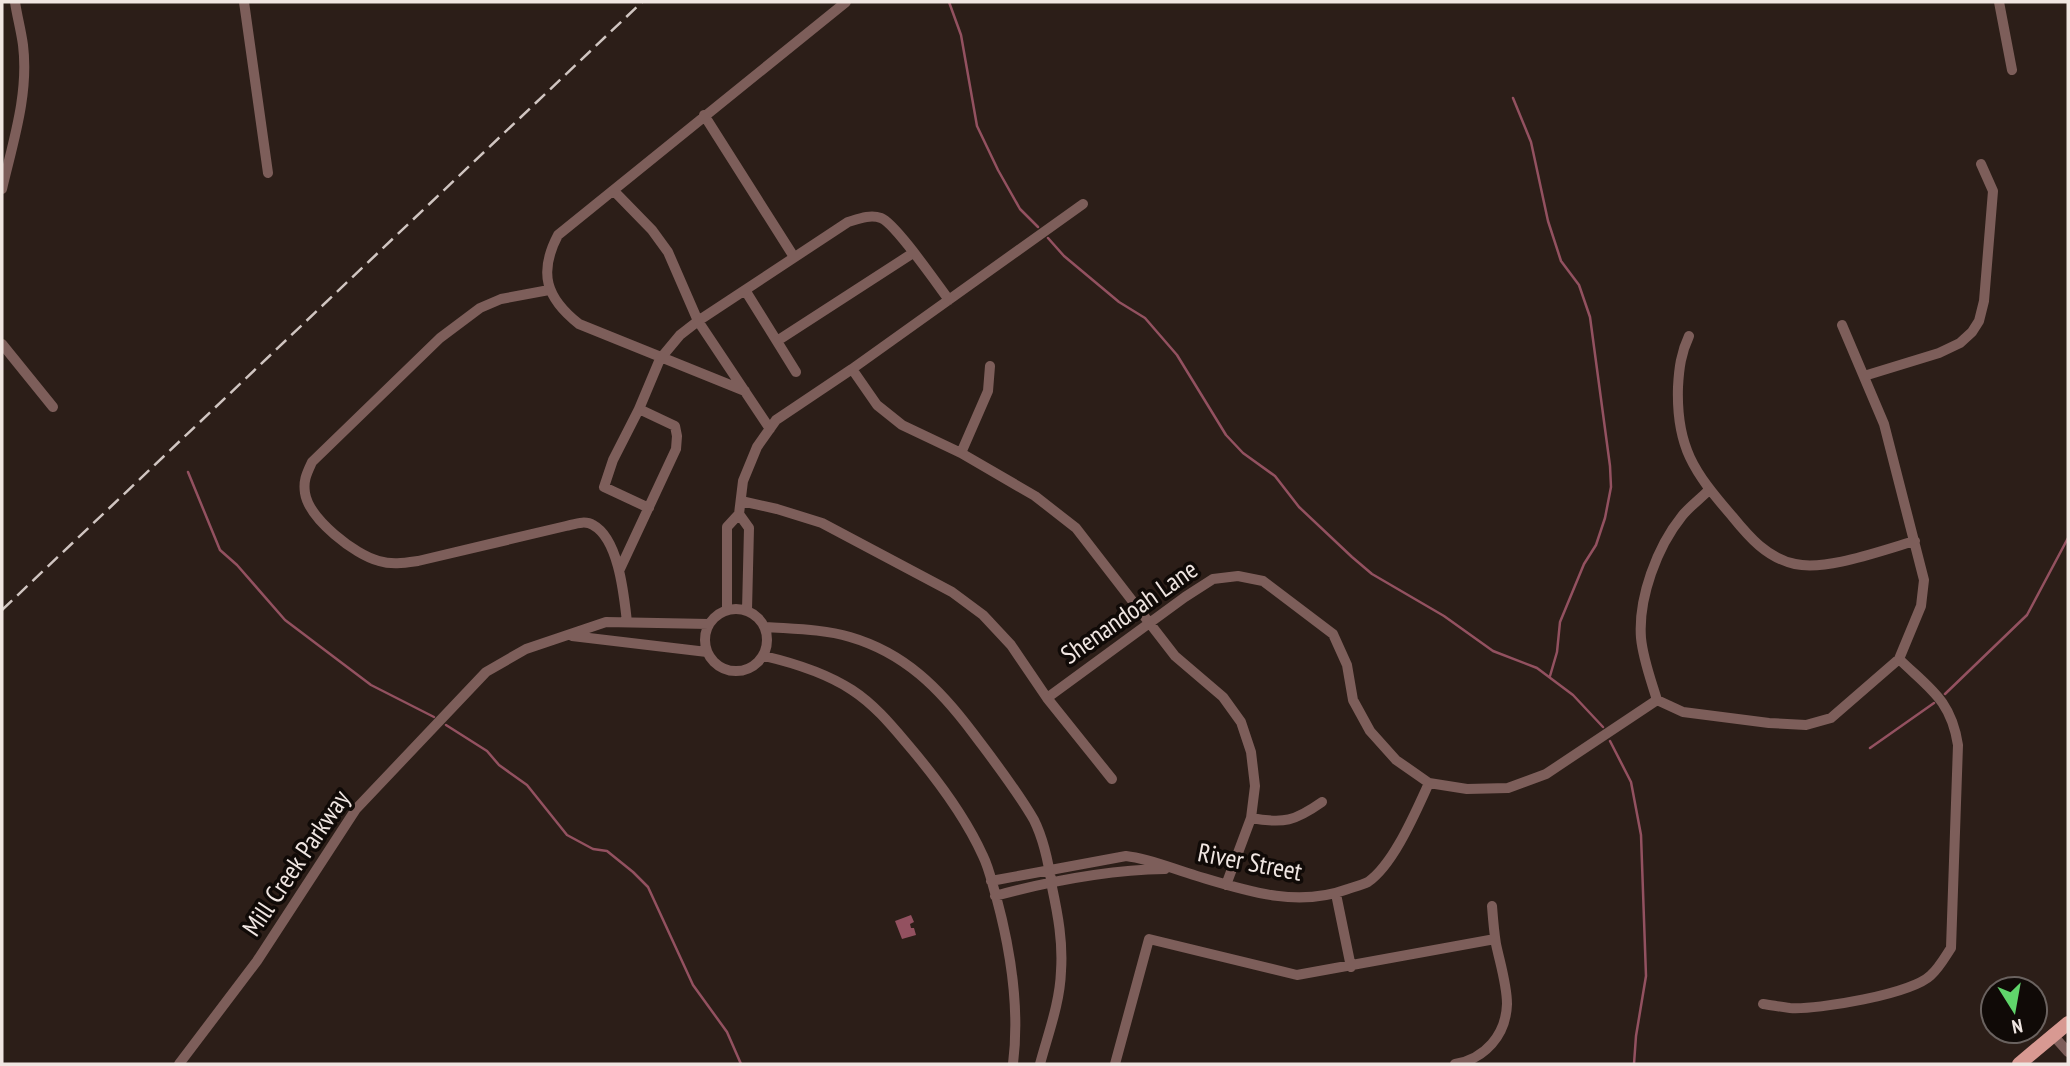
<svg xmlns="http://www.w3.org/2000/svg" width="2070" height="1066" viewBox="0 0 2070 1066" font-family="'PT Sans Narrow',sans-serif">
<rect width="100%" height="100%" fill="#2c1e18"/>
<path fill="#935160" d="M911,915L914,922L910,924L911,928H914L916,935L902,939L895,921Z"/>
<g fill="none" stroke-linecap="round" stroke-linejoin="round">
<path stroke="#935160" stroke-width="2.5" d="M949,2L961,35L977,126L998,170L1020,209L1038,227
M1513,98L1531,142L1548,221L1561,261L1579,285L1590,317L1610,466L1611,487L1605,518L1596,545L1584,564L1560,622L1557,652L1550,676
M1048,238L1064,256L1119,302L1145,318L1177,355L1226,435L1243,453L1275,476L1299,507L1352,557L1372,574L1444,616L1493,651L1537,668L1573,695L1603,727
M188,472L220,550L237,565L285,620L371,685L434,717
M1945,694L2027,615L2068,538
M446,725L487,751L499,765L527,785L567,835L593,849L607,851L633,872L648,887L693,985L727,1032L741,1064
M1610,741L1631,782L1641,835L1646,976L1636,1036L1634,1064
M1870,748L1934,703"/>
<path stroke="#7d5e5a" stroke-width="10" d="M244,2L268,173
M1999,2L2012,70
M704,115L794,257
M2,189C13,142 29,94 23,45C21,30 17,16 15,2
M614,191L652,230L668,252L698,321L770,429
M549,290L501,299L480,308L440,338L312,462C307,473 303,480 305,493C309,519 355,555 379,561C392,565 404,563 418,561L566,526C575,524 585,520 593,525C619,539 624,596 627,622
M745,290L796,372
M1689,336C1681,353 1679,368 1678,387C1676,447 1694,472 1732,516C1749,537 1767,558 1795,564C1828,571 1882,550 1915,541
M777,341L913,253
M2,344L53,407
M852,369L877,405L902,425L961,453L1035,496L1076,528L1175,656L1223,697L1241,722L1251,752L1255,786L1251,818L1226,885
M1864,376L1939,353L1960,343L1972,332L1979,321L1984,301L1993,191L1981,164
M745,391L579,324C546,298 538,273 558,235L846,2
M961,453L988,391L990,366
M1709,490C1700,499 1689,507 1682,516C1657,547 1638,598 1641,638C1643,659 1651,680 1657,700L1683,712L1769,723L1806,725L1831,718L1899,659L1921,606L1924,580L1884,424L1842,325
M741,501L777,509L822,523L952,592L983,615L1011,645L1047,698L1112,779
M649,508L604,487L613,460L639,409L660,359L680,335L698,321L848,222C858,219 870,214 881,218C895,223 937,284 949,300
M739,514L749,528L747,610
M620,569L676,449L677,436L675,426L639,409
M705 640a31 31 0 1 1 62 0a31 31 0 1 1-62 0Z
M727,610V527L739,514L743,481L757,447L776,420L852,369L1083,204
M766,627C793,629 823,629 850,637C905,653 940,689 973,733C994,761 1016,789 1034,820C1044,840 1049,865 1052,887C1058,915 1063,942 1061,971C1060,1003 1048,1034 1040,1064
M572,636L707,652
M764,656C794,663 826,673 852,690C875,705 892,726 909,746C937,779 965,816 983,856C989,868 992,883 996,896C1011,951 1020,1008 1013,1064
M1047,698L1185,597L1213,579L1238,576L1263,581L1333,634L1347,665L1353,700L1370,731L1396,760L1429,783L1467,789L1508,788L1546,774L1657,700
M1251,818C1284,824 1295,821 1322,802
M991,881L1126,856C1151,859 1173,869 1197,876C1247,891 1297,908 1348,889C1354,887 1362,885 1368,882C1394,864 1416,811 1429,783
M1336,894L1351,967
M995,896C1050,881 1108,870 1165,869
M1763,1004C1771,1005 1781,1007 1790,1008C1818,1010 1911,994 1931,975C1939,968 1945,957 1951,948L1958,745C1951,700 1930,689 1899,659
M2052,1034L2068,1052
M179,1064L257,961L356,809L486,672L526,649L606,622L709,624
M1115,1064L1149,939L1297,975L1495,939
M1455,1064C1485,1059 1506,1035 1507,1004C1507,985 1500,963 1496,944C1494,932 1493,919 1492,906"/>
<path stroke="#d89992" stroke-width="14" d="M2019,1064L2068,1023"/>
<path stroke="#d0c5c1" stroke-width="2.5" stroke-dasharray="14 7" stroke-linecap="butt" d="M2,610L642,2"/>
</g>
<g text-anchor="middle" stroke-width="7" stroke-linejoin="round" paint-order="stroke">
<g font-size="26" fill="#f0e6e2" stroke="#100a07">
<text transform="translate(1129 612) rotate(-35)" y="9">Shenandoah Lane</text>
<text transform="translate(1250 862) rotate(11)" y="9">River Street</text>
<text transform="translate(296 863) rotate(-56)" y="9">Mill Creek Parkway</text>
</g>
</g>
<rect width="2070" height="1066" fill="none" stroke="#f0e6e2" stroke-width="7"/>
<g transform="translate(2014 1010) rotate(169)"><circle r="33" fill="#100a07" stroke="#6a625f" stroke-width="2"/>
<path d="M0-5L12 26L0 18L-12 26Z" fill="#60d56b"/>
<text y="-10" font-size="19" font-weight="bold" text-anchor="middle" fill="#f0e6e2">N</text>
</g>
</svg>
